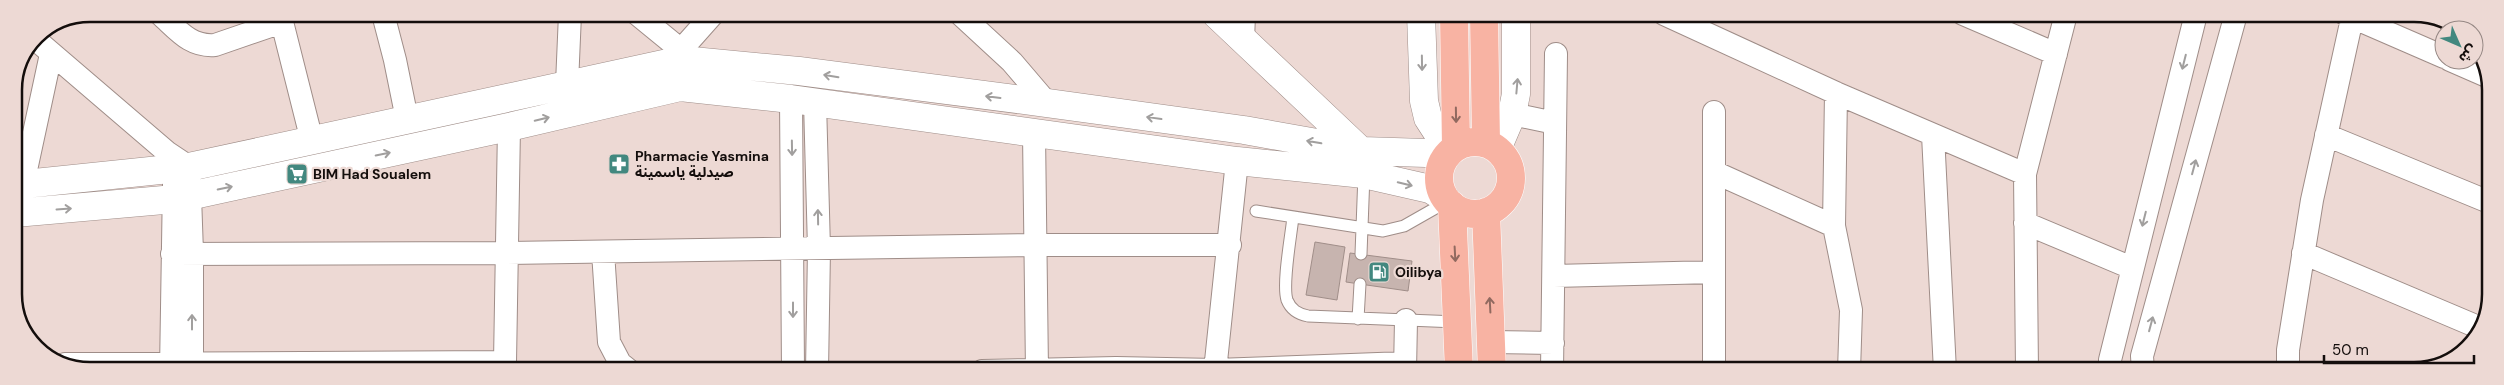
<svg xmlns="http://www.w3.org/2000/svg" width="2504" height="385" viewBox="0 0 2504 385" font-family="'DM Sans','Noto Sans Arabic',sans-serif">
<rect width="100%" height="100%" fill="#edd9d4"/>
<path fill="#c7b4af" stroke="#a08e89" d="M1315,242L1345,247L1337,300L1306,295Z
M1350,253L1412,261L1408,291L1346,282Z"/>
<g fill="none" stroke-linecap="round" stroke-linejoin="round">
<g stroke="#9f8d88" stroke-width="13">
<path id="service" d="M1256,211L1383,231L1404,226L1448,201
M1293,217C1291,236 1282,284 1287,300C1291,310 1298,314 1308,316L1457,322
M1361,254L1364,174
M1358,319L1360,284"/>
</g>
<g stroke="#9f8d88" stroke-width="24">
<path id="minor" d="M160,14C178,30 190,47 215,45L282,22
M280,14L312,141
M383,14L395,60L407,119
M637,14L681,50
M960,14L1012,62L1047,103
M1664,14L1836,93L2025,174
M1963,14L2056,54
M2345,14L2444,57
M35,39L168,153L189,167L192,253V371
M1243,41L1244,14
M2450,60L2489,77
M681,75V50L713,14
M567,84L570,14
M1836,93L1834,226L1851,310L1849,371
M791,99L793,371
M815,102L819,249L817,371
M1512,114L1555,123
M1034,133L1037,371
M1933,135L1945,371
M2326,135L2489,202
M1714,172L1834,226
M23,184L51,54
M2025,223L2132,268
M603,252L609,342L620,363L630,371
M2303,253L2478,327
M172,254L506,253L1034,245H1230
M1554,276L1714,272
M1491,342L1553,343
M505,362L509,127
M65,364L505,362L507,371
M171,371L174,183
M982,371L1116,368L1216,370L1405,363
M1215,371L1237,161
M1405,371L1406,320
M1552,371L1556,54
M1714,371V112
M2027,371L2025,174L2066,14
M2110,371V360L2196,14
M2143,371L2142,356L2236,14
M2288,371V350L2312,200L2353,14"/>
</g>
<g stroke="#9f8d88" stroke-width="29">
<path id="tertiary" d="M1216,14L1362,152
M15,185L189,167L682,60L799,71L1047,103L1244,130L1362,151L1426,153L1446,156
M15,213L175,199L509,127L680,87L791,99L1237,161L1364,174L1430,189L1445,198"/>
</g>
<g stroke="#9f8d88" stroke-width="29">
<path id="secondary" d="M1421,14L1424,101L1428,118L1450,152
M1497,149L1512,114L1516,94V14"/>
</g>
<g stroke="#fff" stroke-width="29">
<path id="primary" d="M1454,14L1456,147
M1484,14L1486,143
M1439 178a36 36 0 1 1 72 0a36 36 0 1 1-72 0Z
M1452,205L1459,371
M1486,212L1492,371"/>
</g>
<use href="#service" stroke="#fff" stroke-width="11"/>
<use href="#minor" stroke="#fff" stroke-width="22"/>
<use href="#tertiary" stroke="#fff" stroke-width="28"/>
<use href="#secondary" stroke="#fff" stroke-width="28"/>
<use href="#primary" stroke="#f8b3a3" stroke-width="28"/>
</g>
<defs><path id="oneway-shaft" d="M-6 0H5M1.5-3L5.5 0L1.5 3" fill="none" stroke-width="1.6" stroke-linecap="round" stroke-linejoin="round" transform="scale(1.25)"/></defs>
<g stroke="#a19f9e">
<use href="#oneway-shaft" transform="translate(2184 62) rotate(104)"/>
<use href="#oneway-shaft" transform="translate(1422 63) rotate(89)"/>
<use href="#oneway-shaft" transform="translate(831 76) rotate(-171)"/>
<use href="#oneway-shaft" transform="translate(1517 86) rotate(-85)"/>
<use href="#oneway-shaft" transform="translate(993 97) rotate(-173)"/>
<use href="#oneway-shaft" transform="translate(1154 118) rotate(-172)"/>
<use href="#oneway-shaft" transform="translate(542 119) rotate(-13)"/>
<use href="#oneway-shaft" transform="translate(1314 142) rotate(-170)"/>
<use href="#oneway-shaft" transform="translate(792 148) rotate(89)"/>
<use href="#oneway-shaft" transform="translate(383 154) rotate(-12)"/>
<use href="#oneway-shaft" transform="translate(2194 167) rotate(-75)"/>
<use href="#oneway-shaft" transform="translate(1405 184) rotate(14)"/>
<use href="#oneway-shaft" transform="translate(225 188) rotate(-12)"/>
<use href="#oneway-shaft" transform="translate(64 209) rotate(-4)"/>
<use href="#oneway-shaft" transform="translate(818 217) rotate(-91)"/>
<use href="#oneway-shaft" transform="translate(2144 219) rotate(104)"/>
<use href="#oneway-shaft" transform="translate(793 310) rotate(90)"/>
<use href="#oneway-shaft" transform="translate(192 322) rotate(-90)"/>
<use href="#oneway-shaft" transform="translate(2151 324) rotate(-75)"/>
</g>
<g stroke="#91695f">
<use href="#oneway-shaft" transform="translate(1456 115) rotate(89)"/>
<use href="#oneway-shaft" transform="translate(1455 254) rotate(87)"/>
<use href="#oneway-shaft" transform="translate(1490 305) rotate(-93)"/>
</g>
<defs>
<g id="pharmacy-square" transform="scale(1.125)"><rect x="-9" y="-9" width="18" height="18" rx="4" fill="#42887f" stroke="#edd9d4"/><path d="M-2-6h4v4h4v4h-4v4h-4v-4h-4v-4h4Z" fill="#fff"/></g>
<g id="supermarket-square" transform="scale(1.125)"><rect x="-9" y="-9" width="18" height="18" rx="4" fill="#42887f" stroke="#edd9d4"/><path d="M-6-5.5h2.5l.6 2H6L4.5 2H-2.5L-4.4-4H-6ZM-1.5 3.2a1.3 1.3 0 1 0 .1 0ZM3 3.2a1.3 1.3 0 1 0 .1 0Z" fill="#fff"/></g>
<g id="fuel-square" transform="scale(1.125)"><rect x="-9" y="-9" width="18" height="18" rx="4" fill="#42887f" stroke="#edd9d4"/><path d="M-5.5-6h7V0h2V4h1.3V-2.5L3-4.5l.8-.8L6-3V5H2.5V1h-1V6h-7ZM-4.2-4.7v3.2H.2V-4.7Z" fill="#fff"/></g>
</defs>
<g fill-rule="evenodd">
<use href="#pharmacy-square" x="619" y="164"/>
<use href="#supermarket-square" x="297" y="174"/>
<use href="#fuel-square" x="1379" y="272"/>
</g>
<g text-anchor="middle" stroke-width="4.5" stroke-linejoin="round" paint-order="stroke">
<g font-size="14" font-weight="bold" fill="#140e0c" stroke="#edd9d4" text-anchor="start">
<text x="635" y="161">Pharmacie Yasmina<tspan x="635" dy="16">صيدلية ياسمينة</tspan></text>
<text x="313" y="179">BIM Had Soualem</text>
<text x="1395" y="277">Oilibya</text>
</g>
</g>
<path d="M0 0H2504V385H0ZM90 22H2414A68 68 0 0 1 2482 90V294A68 68 0 0 1 2414 362H90A68 68 0 0 1 22 294V90A68 68 0 0 1 90 22Z" fill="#edd9d4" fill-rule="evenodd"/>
<path fill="none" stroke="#140e0c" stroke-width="2.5" d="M90 22H2414A68 68 0 0 1 2482 90V294A68 68 0 0 1 2414 362H90A68 68 0 0 1 22 294V90A68 68 0 0 1 90 22Z"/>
<g transform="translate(2459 45) rotate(135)"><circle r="24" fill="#edd9d4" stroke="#968884"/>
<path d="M0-4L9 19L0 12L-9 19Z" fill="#42887f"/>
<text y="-8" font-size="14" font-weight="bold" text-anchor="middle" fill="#140e0c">ش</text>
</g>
<path d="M2324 355v8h150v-8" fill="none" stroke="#140e0c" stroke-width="2.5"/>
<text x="2332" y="355" font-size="15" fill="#140e0c" stroke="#edd9d4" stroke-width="4" paint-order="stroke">50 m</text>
</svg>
